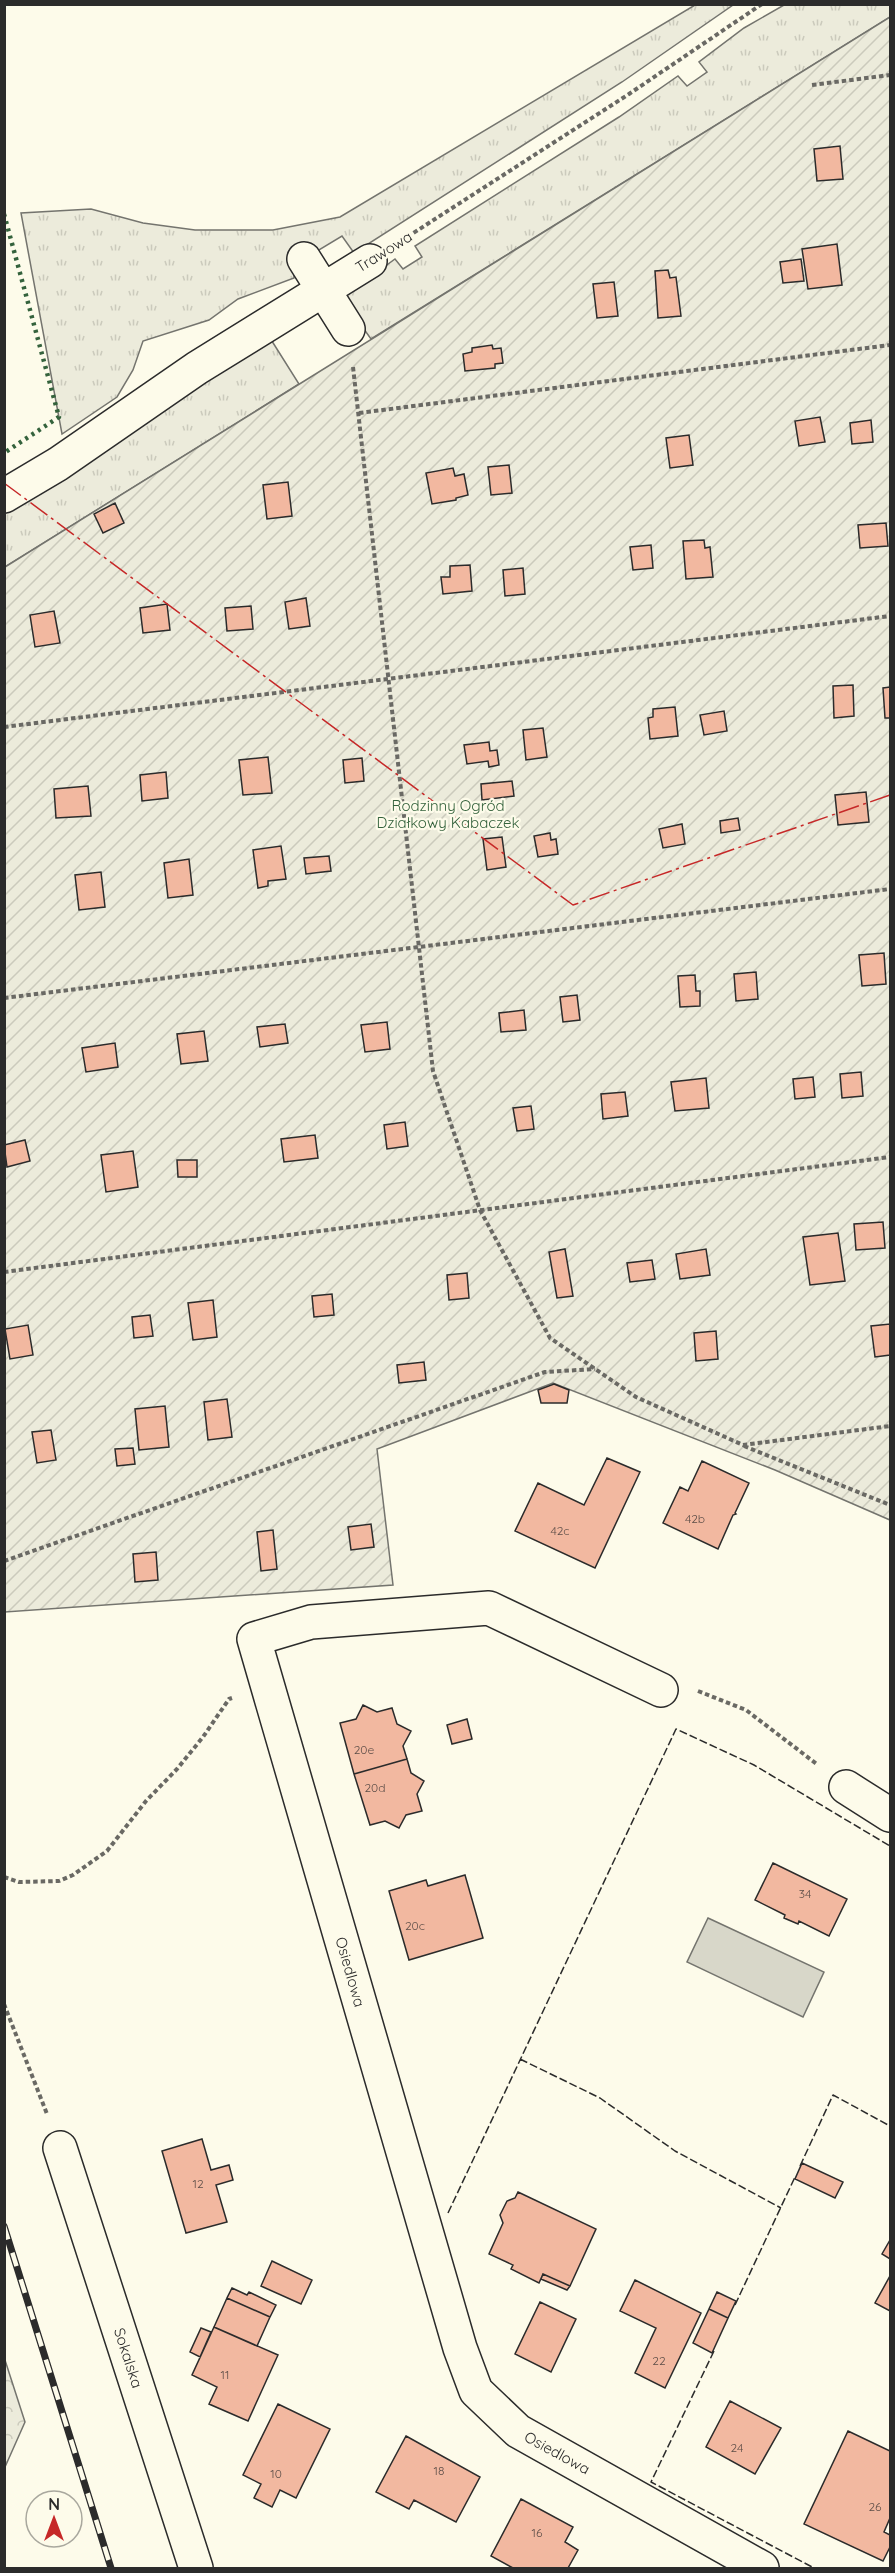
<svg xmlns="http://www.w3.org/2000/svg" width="895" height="2573" viewBox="0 0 895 2573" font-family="Quicksand,sans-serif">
<defs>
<pattern id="grass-tufts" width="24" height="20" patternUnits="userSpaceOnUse" patternTransform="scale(1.5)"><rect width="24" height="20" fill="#ecebdb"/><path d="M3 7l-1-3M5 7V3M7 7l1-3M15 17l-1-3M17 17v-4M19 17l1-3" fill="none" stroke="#cbcabc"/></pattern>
<pattern id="forest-crowns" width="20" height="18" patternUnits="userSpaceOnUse" patternTransform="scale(1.5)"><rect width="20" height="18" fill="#ecebdb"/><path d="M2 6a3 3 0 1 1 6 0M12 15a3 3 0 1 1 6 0" fill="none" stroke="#cbcabc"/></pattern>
<pattern id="garden-furrows" width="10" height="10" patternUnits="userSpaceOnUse" patternTransform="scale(1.5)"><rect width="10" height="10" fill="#ecebdb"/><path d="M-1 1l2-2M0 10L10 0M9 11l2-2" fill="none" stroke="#cbcabc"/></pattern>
</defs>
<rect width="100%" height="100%" fill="#fdfbea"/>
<path fill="url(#grass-tufts)" stroke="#74746e" stroke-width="1.5" d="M695,5H733L622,82L354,253L342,236L294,265V278L238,299L209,320L143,341L133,370L117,397L62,434L21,213L91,209L143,223L195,230H273L340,217Z
M784,5H890V17L371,339L346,304V295L395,259L403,269L422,257L415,246L619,117L678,76L687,86L707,72L699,62L744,28Z
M270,338L299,384L5,567V511Z"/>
<path fill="url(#forest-crowns)" stroke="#74746e" stroke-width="1.5" d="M4,2357L25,2422L5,2467H4Z"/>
<path fill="url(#garden-furrows)" stroke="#74746e" stroke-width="1.5" d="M890,17V1520L775,1470L553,1383L377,1449L393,1585L5,1612V567Z"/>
<path fill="#d8d7c9" stroke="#74746e" stroke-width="1.5" d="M708,1918L824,1972L803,2017L687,1962Z"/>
<path fill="#f2b8a0" stroke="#2b2b2b" stroke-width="1.5" d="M840,146L843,179L817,181L814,149Z
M837,244L842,285L808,289L802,249Z
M801,259L804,281L783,283L780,262Z
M668,270L670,278L676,277L681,316L658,318L655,271Z
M614,282L618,316L597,318L593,284Z
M492,345L493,349L501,348L503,363L495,364V368L465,371L463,354L472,352V348Z
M820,417L825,442L799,446L795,421Z
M871,420L873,442L852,444L850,423Z
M689,435L693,465L670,468L666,438Z
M509,465L512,493L491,495L488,467Z
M453,468L455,476L464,474L468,495L456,498V500L432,504L426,473Z
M288,482L292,516L267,519L263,485Z
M115,503L124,523L103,533L94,514Z
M886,523L888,546L860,548L858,525Z
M704,540L705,548L710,547L713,577L686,579L683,541Z
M651,545L653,568L633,570L630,547Z
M470,565L472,591L443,594L441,577H450V566Z
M523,568L525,594L505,596L503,570Z
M306,598L310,626L289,629L285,602Z
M167,604L170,630L143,633L140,608Z
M251,606L253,629L227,631L225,608Z
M54,611L60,643L35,647L30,615Z
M853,685L854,716L834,718L833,686Z
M890,687V718H885L883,688Z
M675,707L678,736L650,739L648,718L653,717V709Z
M724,711L727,731L704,735L700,715Z
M543,728L547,757L526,760L523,730Z
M489,742L490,751L497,750L499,765L489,767L488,761L467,764L464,745Z
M268,757L272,793L243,795L239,760Z
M362,758L364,781L345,783L343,760Z
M166,772L168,798L142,801L140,775Z
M512,781L514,796L482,800L481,784Z
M88,786L91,816L56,818L54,789Z
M866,792L869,822L838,825L835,795Z
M738,818L740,830L721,833L720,821Z
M682,824L685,844L663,848L659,829Z
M550,833L551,840L556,839L558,854L538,857L534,836Z
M502,837L506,867L487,870L483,839Z
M281,846L286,879L268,881V886L258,888L253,850Z
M329,856L331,871L306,874L304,858Z
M189,859L193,895L168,898L164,863Z
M101,872L105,907L79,910L75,875Z
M884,953L886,984L862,986L859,955Z
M756,972L758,999L736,1001L734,974Z
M695,975L696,991H700V1006L680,1007L678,976Z
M577,995L580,1020L563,1022L560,997Z
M524,1010L526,1030L501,1032L499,1013Z
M387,1022L390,1049L365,1052L361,1025Z
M285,1024L288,1043L260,1047L257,1027Z
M204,1031L208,1061L181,1064L177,1034Z
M115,1043L118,1067L86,1072L82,1048Z
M861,1072L863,1096L842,1098L840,1074Z
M813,1077L815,1097L795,1099L793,1079Z
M706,1078L709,1108L675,1111L671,1082Z
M625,1092L628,1116L603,1119L601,1094Z
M531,1106L534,1129L517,1131L513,1108Z
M405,1122L408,1146L387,1149L384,1125Z
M315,1135L318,1158L284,1162L281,1139Z
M25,1140L30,1161L7,1167L4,1145Z
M133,1151L138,1187L106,1192L101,1155Z
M177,1160H197V1177H178Z
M883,1222L885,1248L856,1250L854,1224Z
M838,1233L845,1281L810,1285L803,1237Z
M565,1249L573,1296L557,1298L549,1252Z
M706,1249L710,1275L680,1279L676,1254Z
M652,1260L655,1279L630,1282L627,1263Z
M467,1273L469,1298L449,1300L447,1275Z
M332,1294L334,1315L314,1317L312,1296Z
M213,1300L217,1337L193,1340L188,1303Z
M150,1315L153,1336L134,1338L132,1317Z
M890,1324V1355L875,1357L871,1326Z
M28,1325L33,1355L10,1359L5,1329Z
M716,1331L718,1359L696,1361L694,1333Z
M424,1362L426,1380L399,1383L397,1365Z
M554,1384L569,1390L567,1403H541L538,1390Z
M227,1399L232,1437L208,1440L204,1402Z
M165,1406L169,1447L139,1450L135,1409Z
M51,1430L56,1460L37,1463L32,1432Z
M133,1448L135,1464L117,1466L115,1449Z
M607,1458L640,1472L595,1568L515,1531L538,1483L584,1505Z
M702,1461L749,1483L735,1513L736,1514L733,1515L718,1549L663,1523L680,1487L688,1491Z
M371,1524L374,1547L351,1550L348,1527Z
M273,1530L277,1569L261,1571L257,1532Z
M156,1552L158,1580L135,1582L133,1554Z
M363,1705L377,1712L392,1708L397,1724L411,1731L403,1746L407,1759L354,1774L340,1723L356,1719Z
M467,1719L472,1739L452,1744L447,1725Z
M407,1759L411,1773L424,1781L417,1794L422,1811L406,1815L399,1828L385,1821L370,1825L354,1774Z
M773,1863L847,1899L829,1936L799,1921L798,1924L784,1918L785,1915L755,1900Z
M465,1875L483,1938L409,1960L389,1891L426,1880L428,1886Z
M202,2139L211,2170L229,2165L233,2180L216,2185L227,2222L186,2233L162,2151Z
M802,2163L843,2182L835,2198L795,2179Z
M518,2192L596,2229L570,2286L543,2274L539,2283L511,2269L513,2265L489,2254L503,2223L500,2215L507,2201L515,2198Z
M890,2240V2259L882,2254Z
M272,2261L312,2280L301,2304L261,2286Z
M543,2274L570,2286L567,2290L541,2279Z
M890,2276V2311L875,2303Z
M635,2280L701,2313L665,2388L635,2373L656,2328L620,2311Z
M232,2288L247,2295L249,2292L276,2305L270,2317L227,2298Z
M717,2292L736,2301L728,2318L709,2309Z
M227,2298L270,2317L257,2346L214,2327Z
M540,2302L576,2319L551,2372L515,2354Z
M709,2309L728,2318L712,2353L693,2343Z
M214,2327L278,2355L248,2421L209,2404L217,2387L192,2375Z
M201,2328L211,2332L200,2357L190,2352Z
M730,2401L781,2428L755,2474L706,2447Z
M278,2404L330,2429L296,2498L280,2490L272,2507L254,2498L261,2484L243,2475Z
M848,2431L890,2451V2518L884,2532L890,2535V2547L883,2561L804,2524Z
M406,2436L480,2477L456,2522L414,2500L409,2509L376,2492Z
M521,2499L573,2527L565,2542L578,2550L568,2568H513L491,2556Z"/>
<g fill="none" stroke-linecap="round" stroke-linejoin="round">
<g stroke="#2b2b2b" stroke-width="36">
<path id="street" d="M304,259L348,329
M4,496L58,464L197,368L370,261
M661,1690L489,1608L311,1622L254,1639L460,2348L476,2391L518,2431L762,2568
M846,1787L890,1815
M60,2148L196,2568"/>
</g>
<path stroke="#6a6964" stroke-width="4" stroke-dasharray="4.5 3" stroke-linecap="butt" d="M812,85L890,75
M401,241L629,94L762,4
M353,367L433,1071L480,1210L550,1338L636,1397L743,1445L890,1426
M359,413L890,345
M4,727L890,616
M4,998L890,889
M4,1272L890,1157
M744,1446L890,1505
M4,1561L545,1372L595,1369
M698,1691L746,1710L818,1765
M4,1877L19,1882L59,1881L73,1875L107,1851L146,1801L177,1769L203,1737L229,1699L232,1698
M4,2004L47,2114"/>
<use href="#street" stroke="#fdfbea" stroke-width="33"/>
<g stroke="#2b2b2b" stroke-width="7">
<path id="rail" d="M4,2226L111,2568"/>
</g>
<use href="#rail" stroke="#fdfbea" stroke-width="4.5" stroke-dasharray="14" stroke-linecap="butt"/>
<path stroke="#34623c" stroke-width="4.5" stroke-dasharray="3 4.5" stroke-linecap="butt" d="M4,214L59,417L4,453"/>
<path stroke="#2b2b2b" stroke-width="1.5" stroke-dasharray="8 3" stroke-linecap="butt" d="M520,2059L600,2098L675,2151L781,2208
M800,2166L833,2095L890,2126
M448,2213L676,1729L754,1765L890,1846
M735,2305L795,2177
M714,2351L651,2482L814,2568"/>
<path stroke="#c62828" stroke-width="1.5" stroke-dasharray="21 4.5 3 4.5" stroke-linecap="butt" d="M4,483L573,905L890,795"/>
</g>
<g text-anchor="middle" stroke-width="4.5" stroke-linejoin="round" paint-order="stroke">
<g font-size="12" fill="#5d4e48">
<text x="695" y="1523">42b</text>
<text x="560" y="1535">42c</text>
<text x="364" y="1754">20e</text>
<text x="375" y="1792">20d</text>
<text x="805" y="1898">34</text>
<text x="415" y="1930">20c</text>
<text x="198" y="2188">12</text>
<text x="659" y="2365">22</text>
<text x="225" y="2379">11</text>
<text x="737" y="2452">24</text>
<text x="439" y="2475">18</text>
<text x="276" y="2478">10</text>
<text x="875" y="2511">26</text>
<text x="537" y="2537">16</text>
</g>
<g font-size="15" fill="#2b2b2b" stroke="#fdfbea">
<text transform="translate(384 252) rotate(-32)" y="5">Trawowa</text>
<text transform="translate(350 1972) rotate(74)" y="5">Osiedlowa</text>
<text transform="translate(128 2358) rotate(72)" y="5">Sokalska</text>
<text transform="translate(557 2453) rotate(29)" y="5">Osiedlowa</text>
</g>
<g font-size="15" fill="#34623c" stroke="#fdfbea">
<text x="448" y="811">Rodzinny Ogród<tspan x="448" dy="17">Działkowy Kabaczek</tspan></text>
</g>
</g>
<rect width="895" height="2573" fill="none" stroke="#2b2b2b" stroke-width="12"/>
<g transform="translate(54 2519)"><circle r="28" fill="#fdfbea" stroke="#a9a89e" stroke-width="1.5"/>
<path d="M0-4.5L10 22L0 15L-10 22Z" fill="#c62828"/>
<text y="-9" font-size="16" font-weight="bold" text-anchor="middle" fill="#2b2b2b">N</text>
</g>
</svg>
